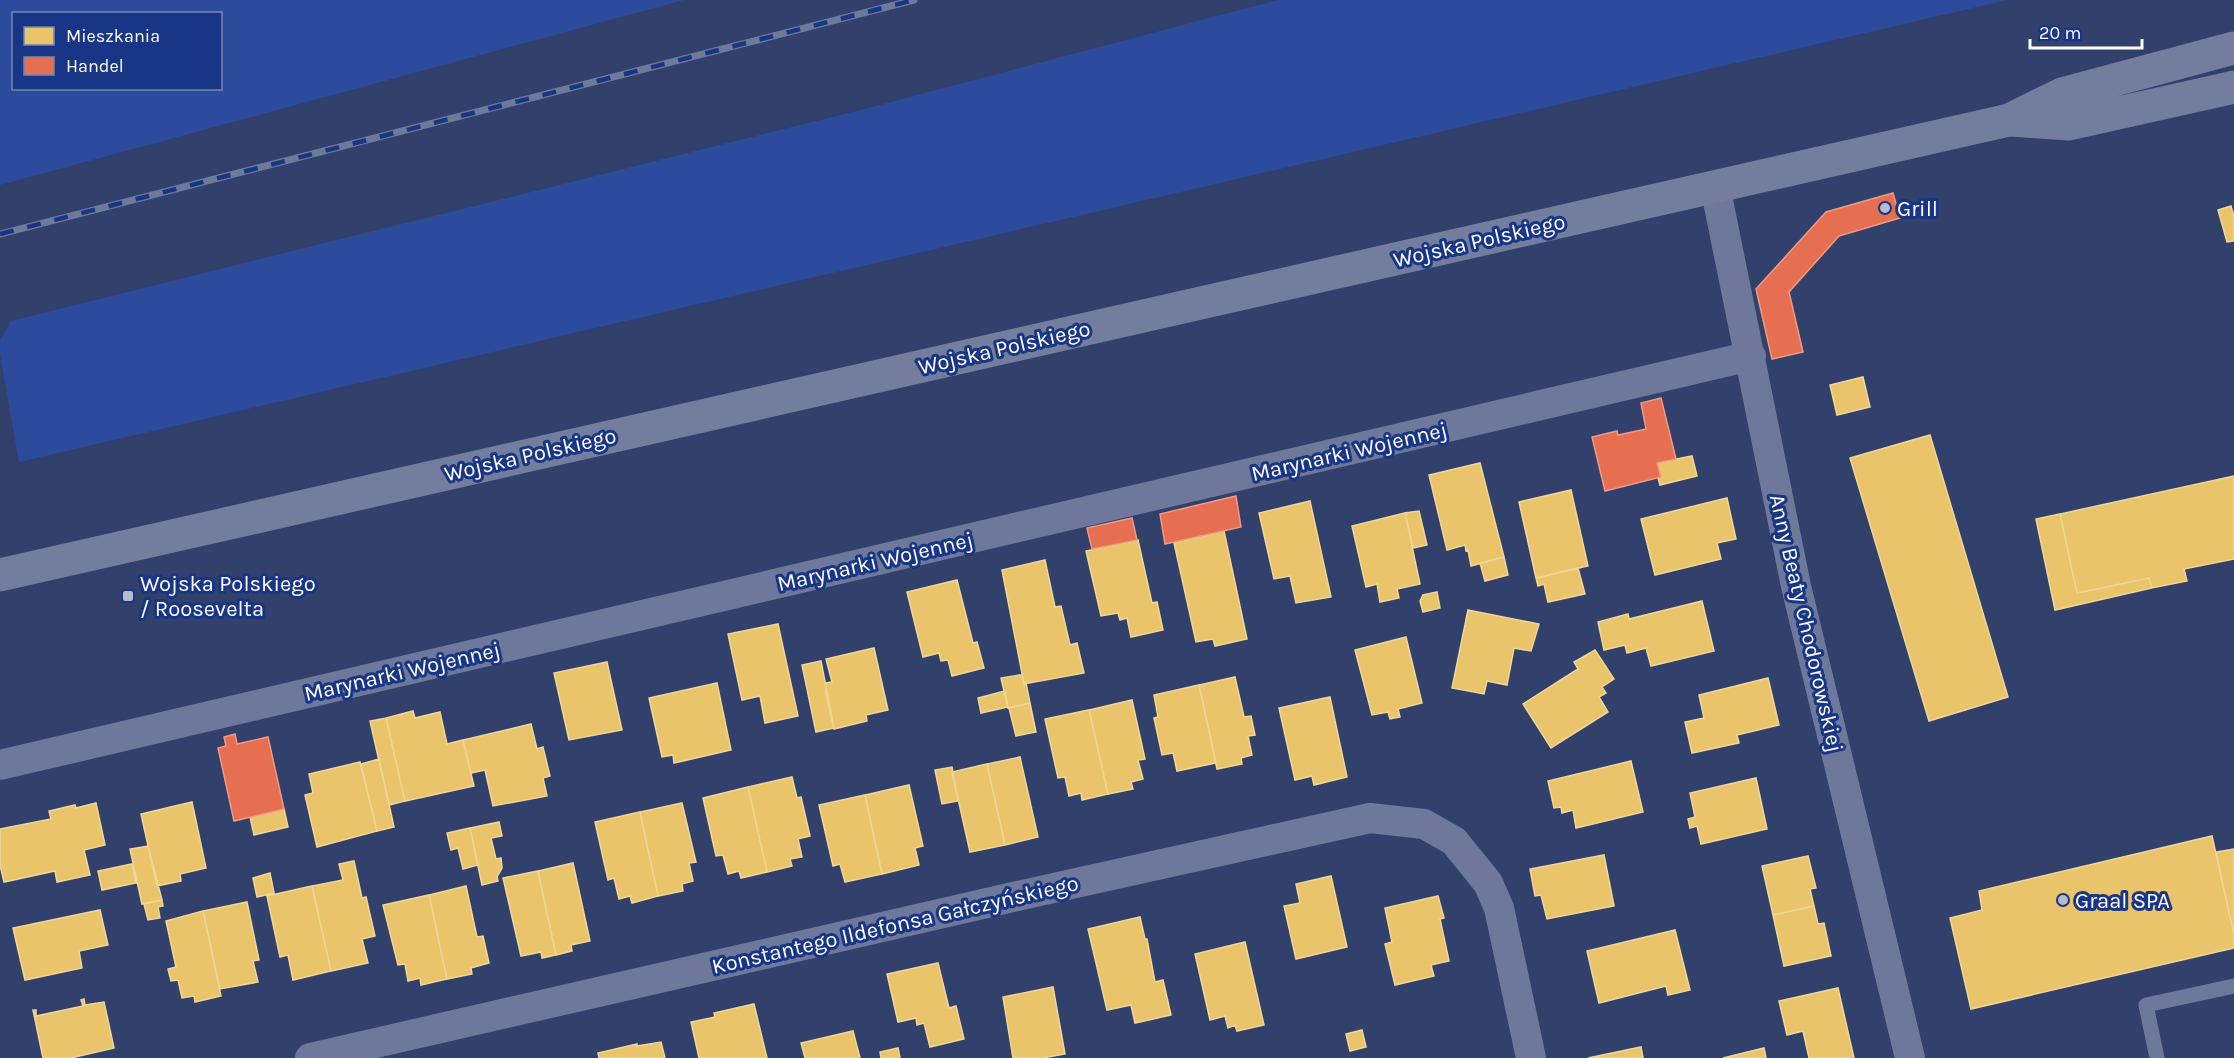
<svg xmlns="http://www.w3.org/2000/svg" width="2234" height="1058" viewBox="0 0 2234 1058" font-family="Karla,sans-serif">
<rect width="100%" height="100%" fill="#32416c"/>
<path fill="#2d4b9c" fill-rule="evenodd" d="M0,0H684L0,185ZM14,14H220V88H14Z
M1278,0H2007L19,462L0,354V340L11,321L861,110Z"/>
<path fill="#e9c46a" stroke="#f0d697" stroke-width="1.5" d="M2231,206L2234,216V241L2227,242L2218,210Z
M1863,377L1870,407L1837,415L1830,385Z
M1930,435L2008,697L1929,721L1850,458Z
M1692,456L1697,476L1660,485L1658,478L1661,477L1657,463Z
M1480,463L1504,557L1471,566L1468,550L1466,551L1465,545L1447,550L1429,475Z
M2234,476V559L2184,569L2187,581L2152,588L2149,578L2077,593L2060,514Z
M1571,490L1588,566L1536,578L1519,502Z
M1727,498L1736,539L1717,543L1721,559L1655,575L1641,519Z
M1310,501L1331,597L1296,603L1290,576L1274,579L1259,513Z
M1419,511L1427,545L1413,548L1405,513Z
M1405,513L1420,584L1397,589L1399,598L1380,602L1377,584L1366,587L1352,526Z
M2060,514L2077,593L2149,578L2152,588L2055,610L2036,519Z
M1224,531L1247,639L1215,646L1213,639L1196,642L1174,543Z
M1138,540L1152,603L1157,602L1163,630L1131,637L1127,618L1120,620L1118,613L1101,616L1086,551Z
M1504,557L1508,575L1485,581L1480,563Z
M1045,560L1055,607L1061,606L1070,645L1077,643L1084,673L1024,684L1002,570Z
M1578,568L1585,594L1548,602L1544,584L1538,586L1536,578Z
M957,580L973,643L977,642L984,668L952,676L948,660L941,661L939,653L923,657L907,592Z
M1437,592L1440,608L1423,612L1420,601L1423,595Z
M1702,601L1714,651L1651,666L1646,648L1627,653L1625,645L1604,650L1598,622L1628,614L1629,619Z
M1468,610L1539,624L1531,651L1514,648L1507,685L1487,681L1484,694L1452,688Z
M778,624L798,716L765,723L760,696L742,700L728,634Z
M1406,637L1422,703L1398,709L1400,717L1390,719L1388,712L1372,715L1355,650Z
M874,648L888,710L866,715L867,721L834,729L826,693V683L832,682L826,659Z
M1595,650L1614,679L1602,687L1606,693L1599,697L1608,712L1551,748L1523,704L1578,669L1574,662Z
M821,661L834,728L816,732L802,665Z
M607,662L622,730L569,740L554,673Z
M1019,675H1022L1024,684L1026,683L1030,703L1008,708L1001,678Z
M1235,677L1244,717L1251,716L1255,735L1248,736L1252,755L1241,758L1242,764L1217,769L1199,685Z
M1768,678L1779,725L1737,735L1739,743L1692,753L1685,722L1704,718L1699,695Z
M717,683L731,750L674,763L673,755L662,757L649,698Z
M1199,685L1216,763L1177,771L1173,753L1162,755L1154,718L1158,717L1154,695Z
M1005,691L1008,707L981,713L978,698Z
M1330,697L1347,777L1314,785L1312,776L1295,780L1279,708Z
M1132,700L1145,759L1138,760L1143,779L1131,782L1133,789L1108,794L1089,710Z
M1030,703L1036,732L1016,736L1009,708Z
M1089,710L1108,794L1082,800L1081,793L1069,796L1065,777L1058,778L1045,719Z
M413,711L415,718L440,712L447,744L463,740L474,786L405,801L386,718Z
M386,718L405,801L389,805L370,721Z
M531,724L537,749L543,747L550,776L543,778L547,796L493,806L485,770L471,773L463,740Z
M1020,757L1038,837L1005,845L987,764Z
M379,759L394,827L377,831L361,764Z
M1631,761L1643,812L1576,828L1573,810L1562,813L1561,807L1554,808L1548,781Z
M360,762L377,831L317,847L305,795L313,793L309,774Z
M987,764L1005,845L970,852L952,772Z
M952,767L958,801L942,804L935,770Z
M792,777L797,798L801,797L810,836L798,839L802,857L790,859L792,866L767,872L748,787Z
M1756,778L1767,829L1701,844L1697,826L1690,828L1688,819L1695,817L1690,793Z
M909,785L923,846L915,848L919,865L882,874L865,795Z
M748,787L767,872L741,878L739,871L728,874L723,855L716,856L703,798Z
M865,795L882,874L845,882L840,864L833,866L819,805Z
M192,802L206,868L180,874L181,881L157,886L141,814Z
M96,803L105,845L84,850L90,875L57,882L55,871L4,882L0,865V829L51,819L49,811L75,805L76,808Z
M682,803L696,862L689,863L693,881L682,884L683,891L658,896L640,812Z
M284,809L288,827L254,835L250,817Z
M640,812L658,896L632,903L630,896L619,899L614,878L608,880L595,822Z
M499,822L502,836L491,838L496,859L501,858L502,868L497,877L498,881L482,885L470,828Z
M470,828L478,865L463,869L458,848L451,850L447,833Z
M2212,836L2234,935V948L1971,1009L1950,918L1982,910L1979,891Z
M148,846L162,900L142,904L130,849Z
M2234,849V935L2216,852Z
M1604,855L1614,906L1547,919L1541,895L1535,896L1530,869Z
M1808,856L1816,888L1810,889L1814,906L1773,915L1762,866Z
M354,861L362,898L366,897L375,936L362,939L368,963L331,971L312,886L343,880L339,864Z
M573,863L590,941L571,945L572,951L556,955L538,871Z
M132,864L136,883L102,890L98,871Z
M538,871L556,955L542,958L541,952L521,956L503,878Z
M270,873L274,893L257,897L253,878Z
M1331,876L1347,947L1296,959L1284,906L1300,903L1296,884Z
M312,886L331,971L293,980L288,955L280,957L267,896Z
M466,886L477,937L483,936L489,963L471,968L472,974L447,979L429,895Z
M429,895L447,979L421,985L420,978L408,981L405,964L398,965L383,905Z
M1438,896L1444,918L1440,919L1449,961L1431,965L1434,976L1395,985L1385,944L1392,942L1385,908Z
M162,900L163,906L158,907L160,918L148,920L144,904Z
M247,902L259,960L253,961L258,982L220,989L203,911Z
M1814,906L1818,924L1824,923L1831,956L1784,966L1773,915Z
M100,910L108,945L79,951L82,968L25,980L13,928Z
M203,911L221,996L195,1002L194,996L182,998L178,980L171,981L168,969L176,967L166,921Z
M1140,917L1145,939H1147L1155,982L1163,980L1171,1015L1135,1023L1131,1005L1107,1010L1088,929Z
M1675,930L1690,990L1668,995L1666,986L1599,1003L1587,951Z
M1245,942L1264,1025L1237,1031L1235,1025L1228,1028L1225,1016L1210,1020L1195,954Z
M938,963L949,1008L956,1006L964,1039L930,1047L924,1023L917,1025L916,1018L898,1022L887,974Z
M1053,987L1065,1054L1043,1058H1013L1003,997Z
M1838,988L1854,1058H1809L1803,1031L1787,1035L1779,1001Z
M84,999L85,1005L104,1002L114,1048L71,1058H43L33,1010H36V1016L83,1006L81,1000Z
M754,1004L767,1058H699L691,1022L715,1017L714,1013Z
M1362,1030L1366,1047L1350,1051L1346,1034Z
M853,1031L860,1058H805L801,1043Z
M661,1042L665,1058H599L598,1053L637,1044V1046Z
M1641,1047L1643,1058H1588Z
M898,1048L900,1058H881L880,1052Z
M1764,1048L1766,1058H1723Z"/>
<path fill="#e76f51" stroke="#ee9a85" stroke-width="1.5" d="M1893,193L1900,218L1839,236L1789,292L1803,352L1772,359L1756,289L1826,212Z
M1661,398L1676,459L1657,463L1661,477L1605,491L1592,437L1617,431L1618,435L1646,429L1641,403Z
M1236,496L1241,527L1165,544L1160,514Z
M1132,518L1137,540L1092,549L1087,528Z
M235,734L237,744L268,737L284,809L234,821L218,748L226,746L224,737Z"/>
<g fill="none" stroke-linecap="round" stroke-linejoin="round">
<path stroke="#6e789a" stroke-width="15" d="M2157,1058L2146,1005L2234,986"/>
<path stroke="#6e789a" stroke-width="30" d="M1715,186L1796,586L1910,1058
M0,765L1751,356
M310,1058L1022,895L1370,818L1424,824L1454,841L1488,883L1499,908L1531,1058"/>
<path stroke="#737e9e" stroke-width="33" d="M2011,120L2069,124L2234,87
M0,575L2009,120L2062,94L2234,48"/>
<g stroke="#6e7a9a" stroke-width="7">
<path id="rail" d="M0,234L914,0"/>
</g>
<use href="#rail" stroke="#193585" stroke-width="4.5" stroke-dasharray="14" stroke-linecap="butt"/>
</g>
<g fill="#b7bccc" stroke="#193585" stroke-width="2">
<circle cx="1885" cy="208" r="6"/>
<rect x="122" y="590" width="12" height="12" rx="3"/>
<circle cx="2063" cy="900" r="6"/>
</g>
<g text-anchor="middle" stroke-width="6" stroke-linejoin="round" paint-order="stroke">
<g font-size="22" fill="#fff" stroke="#193585" text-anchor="start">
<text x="1897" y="216">Grill</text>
<text x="140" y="591">Wojska Polskiego<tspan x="140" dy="25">/ Roosevelta</tspan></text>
<text x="2075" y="908">Graal SPA</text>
</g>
<g font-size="22" fill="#fff" stroke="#193585">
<text transform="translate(1479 240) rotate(-13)" y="8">Wojska Polskiego</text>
<text transform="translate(1004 347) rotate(-13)" y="8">Wojska Polskiego</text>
<text transform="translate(1349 451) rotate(-13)" y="8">Marynarki Wojennej</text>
<text transform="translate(530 454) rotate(-13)" y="8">Wojska Polskiego</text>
<text transform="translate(875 561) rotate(-13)" y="8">Marynarki Wojennej</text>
<text transform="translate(1807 623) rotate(77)" y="8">Anny Beaty Chodorowskiej</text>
<text transform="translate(402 671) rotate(-13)" y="8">Marynarki Wojennej</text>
<text transform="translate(895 924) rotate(-13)" y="8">Konstantego Ildefonsa Gałczyńskiego</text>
</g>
</g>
<rect x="12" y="12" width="210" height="78" fill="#193585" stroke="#7586b6" stroke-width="1.5"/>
<rect x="24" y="27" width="30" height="18" fill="#e9c46a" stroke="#7586b6" stroke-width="1.5"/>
<text x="66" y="42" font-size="18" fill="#ffffff">Mieszkania</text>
<rect x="24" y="57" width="30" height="18" fill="#e76f51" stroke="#7586b6" stroke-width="1.5"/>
<text x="66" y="72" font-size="18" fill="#ffffff">Handel</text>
<path d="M2030 39v9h112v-9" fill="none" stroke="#ffffff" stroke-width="3"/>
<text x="2039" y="39" font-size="18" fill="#ffffff" stroke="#193585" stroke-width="4.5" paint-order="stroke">20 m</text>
</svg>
